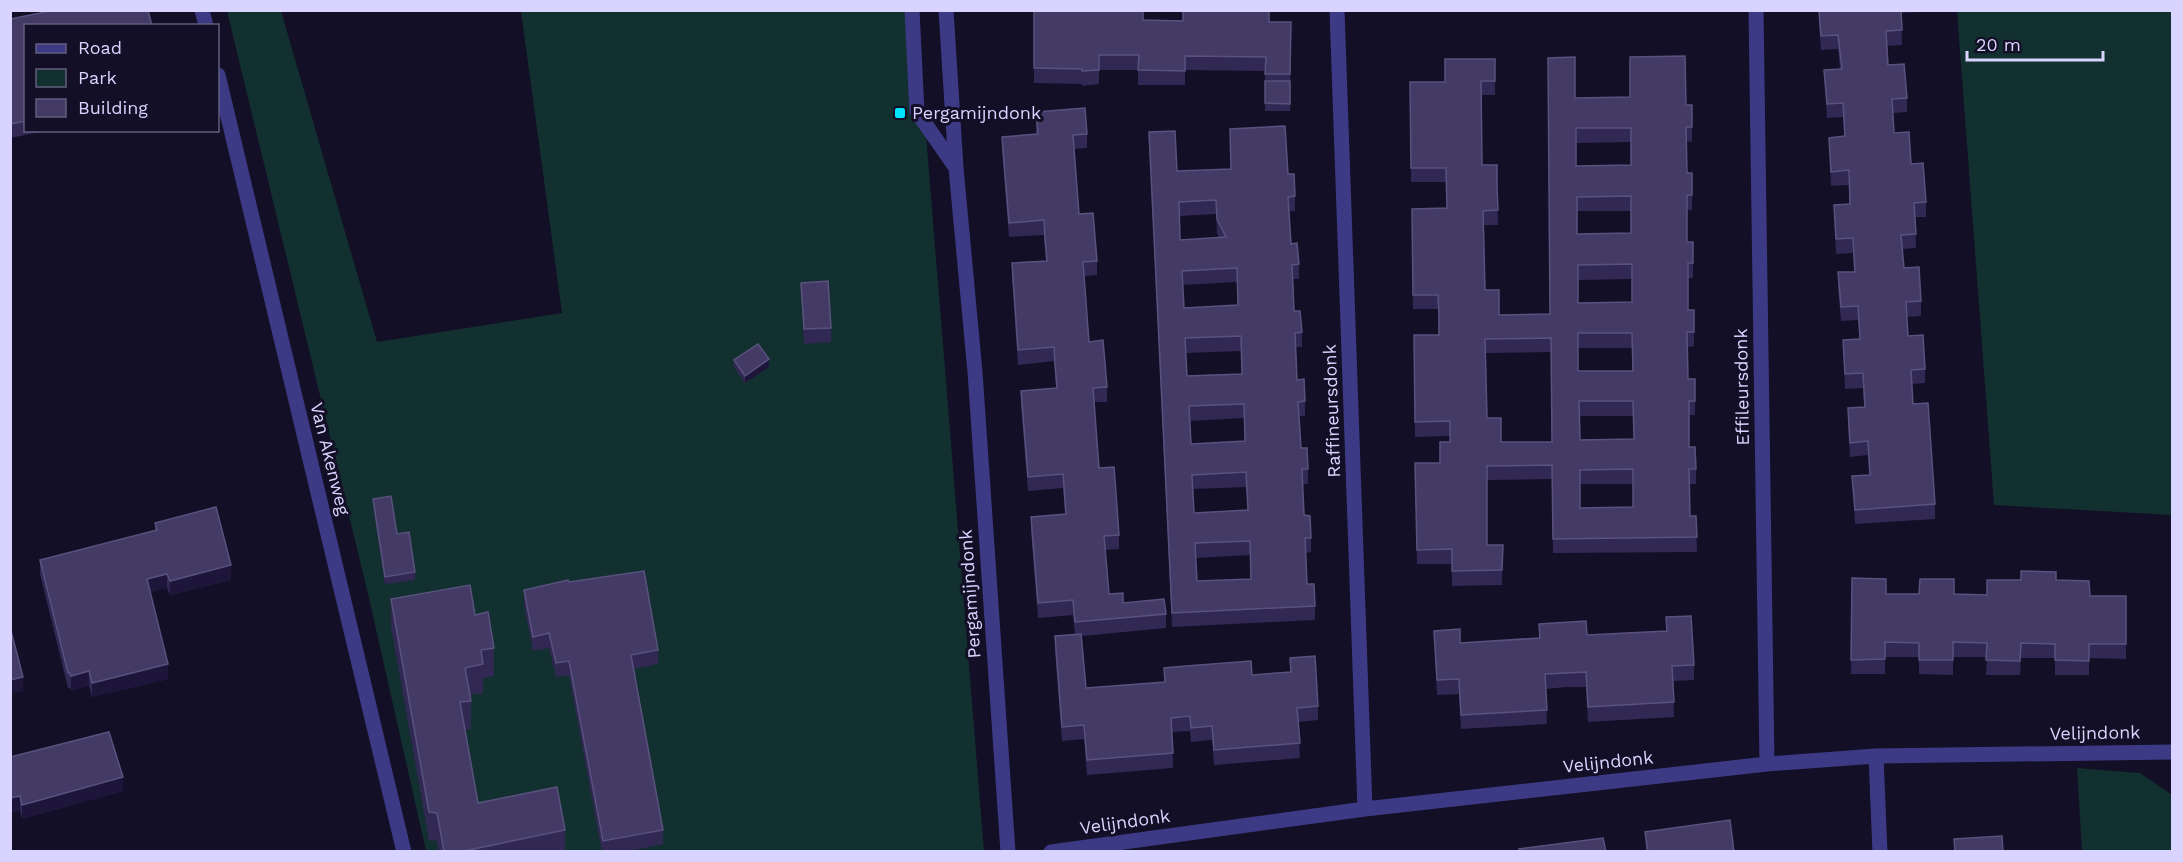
<svg xmlns="http://www.w3.org/2000/svg" width="2183" height="862" viewBox="0 0 2183 862" font-family="'Work Sans',sans-serif">
<rect width="100%" height="100%" fill="#130f26"/>
<path fill="#12302f" d="M227,11H281L377,342L562,313L521,11H916L984,851H426L369,598Z
M1957,11H2172V515L1994,505Z
M2077,768L2140,773L2172,795V851H2082Z"/>
<g fill="none" stroke-linecap="round" stroke-linejoin="round">
<path stroke="#3d3a85" stroke-width="15" d="M202,10L206,26
M912,10L917,112L956,168
M946,10L956,168L975,372L1008,852
M1337,10L1365,809
M1756,10L1767,764
M218,75L404,852
M1876,756L1880,852
M1051,852L1365,809L1767,764L1876,756L2172,752"/>
</g>
<path fill="#312854" fill-rule="evenodd" d="M1034,10L1143,20L1291,22L1290,111H1265V71L1185,70V85H1138V70H1099V84L1082,86V84L1034,83Z
M1818,10H1920V12L1901,13L1902,45L1887,46L1888,65L1907,98V112L1893,113L1894,133L1911,164L1926,202V217H1915L1916,248L1902,249L1904,268L1921,301V316L1907,317L1908,336L1925,369V383L1912,384L1913,404L1935,504V519L1855,524L1852,476L1869,475L1868,455L1850,457L1848,423V408L1864,407L1863,388L1845,389L1843,340H1860L1858,320L1841,321L1838,287V272H1854L1853,253L1836,254L1834,205L1849,204V185L1831,186L1829,138L1844,136L1843,117L1827,118L1824,70L1840,69L1838,49L1821,50Z
M10,19L26,26V130H50L10,138Z
M1495,59V95H1482V165L1497,187L1498,225H1484L1485,290L1499,315L1550,314L1575,98L1686,105L1692,127V142L1686,141L1687,173H1692V210H1687V242L1693,263V278H1688V310H1694V346L1688,347V379H1695V415H1689V447L1696,469V484H1690V516H1696L1697,552L1553,553L1552,479L1487,480V545H1503L1502,585L1452,586V564H1417L1415,463H1440L1450,442V436L1415,437L1414,335H1439L1438,309H1413L1412,209L1447,208L1446,182H1411L1410,82H1445ZM1631,142V165L1576,166V143ZM1577,211H1631V233L1577,234ZM1632,279V302L1578,303V280ZM1578,348H1632V371H1578ZM1551,352L1552,442H1501L1487,418L1486,353ZM1579,416H1633L1634,439L1580,440ZM1580,484H1633V507L1580,508Z
M1036,112L1087,134V148L1074,149L1079,214L1097,261V275L1084,276L1089,342L1107,387V402H1094L1099,468L1119,535V549L1105,550L1109,594L1123,603L1166,614V628L1082,636L1086,688L1164,682V668L1252,675L1290,672V658L1318,706V720L1298,722L1300,758L1214,765L1212,740L1191,742L1190,731L1172,732L1173,768L1087,775L1084,739L1062,741L1055,651V636L1075,635L1073,615L1038,618L1031,531V517L1065,514L1063,488L1028,491L1021,405V391L1056,388L1054,361L1018,365L1012,278V263L1046,261L1044,235L1009,237L1002,151V137L1036,134Z
M1230,129L1288,174L1295,196V211H1289L1291,244L1299,264V279H1293L1294,311L1302,332V347H1296L1297,380L1305,401V416H1299L1301,448L1308,469V484H1302L1304,515L1311,538V552L1306,553L1307,584L1315,606V620L1172,627L1149,132L1177,171L1231,169ZM1216,214L1217,233L1219,238L1180,240V216ZM1237,282L1238,305L1184,308L1183,285ZM1241,351L1242,374L1187,376L1186,353ZM1244,418L1245,442L1191,444L1190,421ZM1246,487L1248,510L1194,513L1193,489ZM1250,555L1251,579L1197,581L1196,558Z
M801,283L831,328V342L804,344Z
M734,360L769,367L745,383L734,367Z
M373,499L397,534L415,572V580L385,584L373,506Z
M155,523L231,580L170,595L167,588L150,592L168,679L92,697L89,686L71,690L70,688H68L40,574V560L155,531Z
M1852,578L1886,594L1987,595L2056,580L2090,596H2126V659L2089,658V675H2055V658H2021L2020,675H1986L1987,657H1953V675L1919,674V657H1885V674H1851Z
M569,582L658,650V664L633,669L663,830V844L624,852H602L569,675L556,677L549,648L533,651L524,605V590Z
M391,599L475,615L494,648V676L483,678V693L470,695L471,701V729L465,730L478,803L565,830V852H439L437,841L429,840L391,627Z
M1666,617L1694,665V680L1673,681L1674,717L1588,722L1586,687H1566L1546,689L1547,724L1461,729L1459,694L1437,695L1434,631L1460,643L1539,638V624L1587,635L1666,631Z
M10,757L123,791L22,819L20,810L10,813Z
M1645,832L1734,852H1646Z"/>
<path fill="#1d163a" d="M769,359V367L745,383V376Z
M231,565V580L170,595V581Z
M167,574V588L147,593V579Z
M168,664V679L92,697V683Z
M89,671V686L71,690V676Z
M23,677V691L10,694V680Z
M123,777V791L22,819V805Z
M20,796V810L10,813V798Z"/>
<path fill="#433a66" stroke="#5a527e" stroke-width="1.5" fill-rule="evenodd" d="M55,10H148L152,26H26V121L10,124V19Z
M1034,10H1143V20L1183,21V10H1269V22H1291L1290,74H1265L1266,57L1185,56V71L1138,70L1139,55H1099V70L1082,71V69L1034,68Z
M1819,10H1901L1902,30L1886,31L1888,65L1904,64L1907,98L1892,99L1894,133L1909,132L1911,164L1923,163L1926,202L1914,203L1916,234L1901,235L1904,268L1919,267L1921,301L1906,302L1908,336L1923,335L1925,369L1911,370L1913,404L1928,403L1935,504L1855,510L1852,476L1870,475L1868,441L1850,443L1848,408L1865,407L1863,373L1845,374L1843,340L1860,339L1858,306L1841,307L1838,272H1855L1853,238L1836,239L1834,205L1850,204L1849,170L1831,172L1829,138L1845,136L1843,103L1827,104L1824,70L1842,69L1838,35L1821,36Z
M1685,56L1686,105H1692V127H1686L1687,173H1692V195H1687V242H1693V263H1688V310H1694V332H1687L1688,379H1695V401H1689V447H1695L1696,469H1689L1690,516H1696L1697,537L1553,539L1552,465L1487,466V545H1503L1502,570L1452,571V549L1417,550L1415,463H1440V442H1450V421L1415,422L1414,335H1439V316L1438,295H1413L1412,209L1447,208L1446,168H1411L1410,82H1445V59H1495V81H1481L1482,165H1497V187L1498,210L1483,211L1485,290H1499V315L1550,314L1548,58L1575,57V98L1630,97V57ZM1576,128H1631V165L1576,166ZM1631,196V233L1577,234V197ZM1632,264V302L1578,303V265ZM1578,333H1632L1633,371H1578ZM1551,338L1552,442H1501V418H1487L1485,339ZM1579,401H1633L1634,439L1580,440ZM1633,469V507L1580,508V470Z
M1265,81H1290V104L1265,103Z
M1085,108L1087,134L1073,135L1079,214L1093,213L1097,261L1083,262L1089,342L1103,340L1107,387L1093,388L1099,468L1114,467L1116,493L1119,535L1104,536L1109,594L1123,593V603L1164,599L1166,614L1075,622L1073,600L1038,603L1031,517L1066,514L1063,474L1028,477L1021,391L1057,388L1055,364L1054,347L1018,350L1012,263L1047,261L1045,239L1044,220L1009,223L1002,137L1038,134L1036,112Z
M1285,126L1288,174H1294L1295,196L1288,197L1291,244L1297,243L1299,264L1292,265L1294,311H1300L1302,332L1295,333L1297,380L1304,379L1305,401L1298,402L1301,448H1307L1308,469H1302L1304,515L1310,516L1311,538H1305L1307,584H1314L1315,606L1172,613L1149,132L1175,131L1177,171L1231,169L1230,129ZM1216,200L1217,219L1226,237L1180,240L1179,202ZM1237,268L1238,305L1184,308L1182,271ZM1241,336L1242,374L1187,376L1185,338ZM1244,404L1245,441L1191,444L1189,406ZM1246,472L1248,510L1194,513L1192,475ZM1250,541L1251,579L1197,581L1195,543Z
M828,281L831,328L804,329L801,283Z
M758,344L769,359L745,376L734,360Z
M391,496L397,534L409,532L415,572L385,577L373,499Z
M216,507L231,565L170,581L167,574L147,579L168,664L92,683L89,671L71,676L70,673H68L40,560L157,530L155,523Z
M644,571L658,650L631,655L663,830L603,841L569,661L556,663L549,633L533,637L524,590L568,580L569,582Z
M2021,571L2056,572V580L2089,581L2090,596H2126V644H2089V661L2055,660V644L2021,643L2020,661L1986,660L1987,643L1953,642V660H1919V643L1885,642V659L1851,660L1852,578L1886,579V594H1919L1920,579H1954V594L1987,595V580H2021Z
M470,585L475,615L488,612L494,648L481,650L483,664L465,668L471,701L460,702L478,803L557,787L565,830L459,852H444L437,813L429,812L391,599Z
M1691,616L1694,665L1672,666L1674,702L1588,707L1586,672L1566,673L1545,674L1547,710L1461,715L1459,679L1437,680L1434,631L1460,629V643L1540,638L1539,624L1586,621L1587,635L1667,631L1666,617Z
M10,627L23,677L10,680Z
M1081,634L1086,688L1165,682L1164,668L1186,666L1251,661L1252,675L1291,672L1290,658L1315,656L1318,706L1297,708L1300,743L1214,750L1212,726L1191,728L1190,716L1171,718L1173,753L1087,760L1084,725L1062,727L1055,636Z
M109,732L123,777L22,805L20,796L10,798V761L11,760L10,757Z
M1730,820L1734,852H1648L1645,832Z
M2002,836L2003,852H1955L1954,839Z
M1603,838L1606,852H1520L1519,849Z"/>
<rect fill="#00e5ff" stroke="#130f26" stroke-width="2" x="894" y="107" width="12" height="12" rx="3"/>
<g text-anchor="middle" stroke-width="6" stroke-linejoin="round" paint-order="stroke">
<g font-size="18" fill="#d9d4ff" stroke="#130f26" text-anchor="start">
<text x="912" y="119">Pergamijndonk</text>
</g>
<g font-size="18" fill="#d9d4ff" stroke="#130f26">
<text transform="translate(1742 387) rotate(-91)" y="6">Effileursdonk</text>
<text transform="translate(1332 411) rotate(-92)" y="6">Raffineursdonk</text>
<text transform="translate(330 459) rotate(76)" y="6">Van Akenweg</text>
<text transform="translate(970 594) rotate(-94)" y="6">Pergamijndonk</text>
<text transform="translate(2095 733) rotate(-1)" y="6">Velijndonk</text>
<text transform="translate(1608 762) rotate(-6)" y="6">Velijndonk</text>
<text transform="translate(1125 822) rotate(-8)" y="6">Velijndonk</text>
</g>
</g>
<rect width="2183" height="862" fill="none" stroke="#d9d4ff" stroke-width="24"/>
<rect x="24" y="24" width="195" height="108" fill="#130f26" stroke="#625e7d" stroke-width="1.5"/>
<rect x="36" y="44" width="30" height="9" fill="#3d3a85" stroke="#625e7d" stroke-width="1.5"/>
<text x="78" y="54" font-size="18" fill="#d9d4ff">Road</text>
<rect x="36" y="69" width="30" height="18" fill="#12302f" stroke="#625e7d" stroke-width="1.5"/>
<text x="78" y="84" font-size="18" fill="#d9d4ff">Park</text>
<rect x="36" y="99" width="30" height="18" fill="#433a66" stroke="#625e7d" stroke-width="1.5"/>
<text x="78" y="114" font-size="18" fill="#d9d4ff">Building</text>
<path d="M1967 51v9h136v-9" fill="none" stroke="#d9d4ff" stroke-width="3"/>
<text x="1976" y="51" font-size="18" fill="#d9d4ff" stroke="#130f26" stroke-width="4.5" paint-order="stroke">20 m</text>
</svg>
